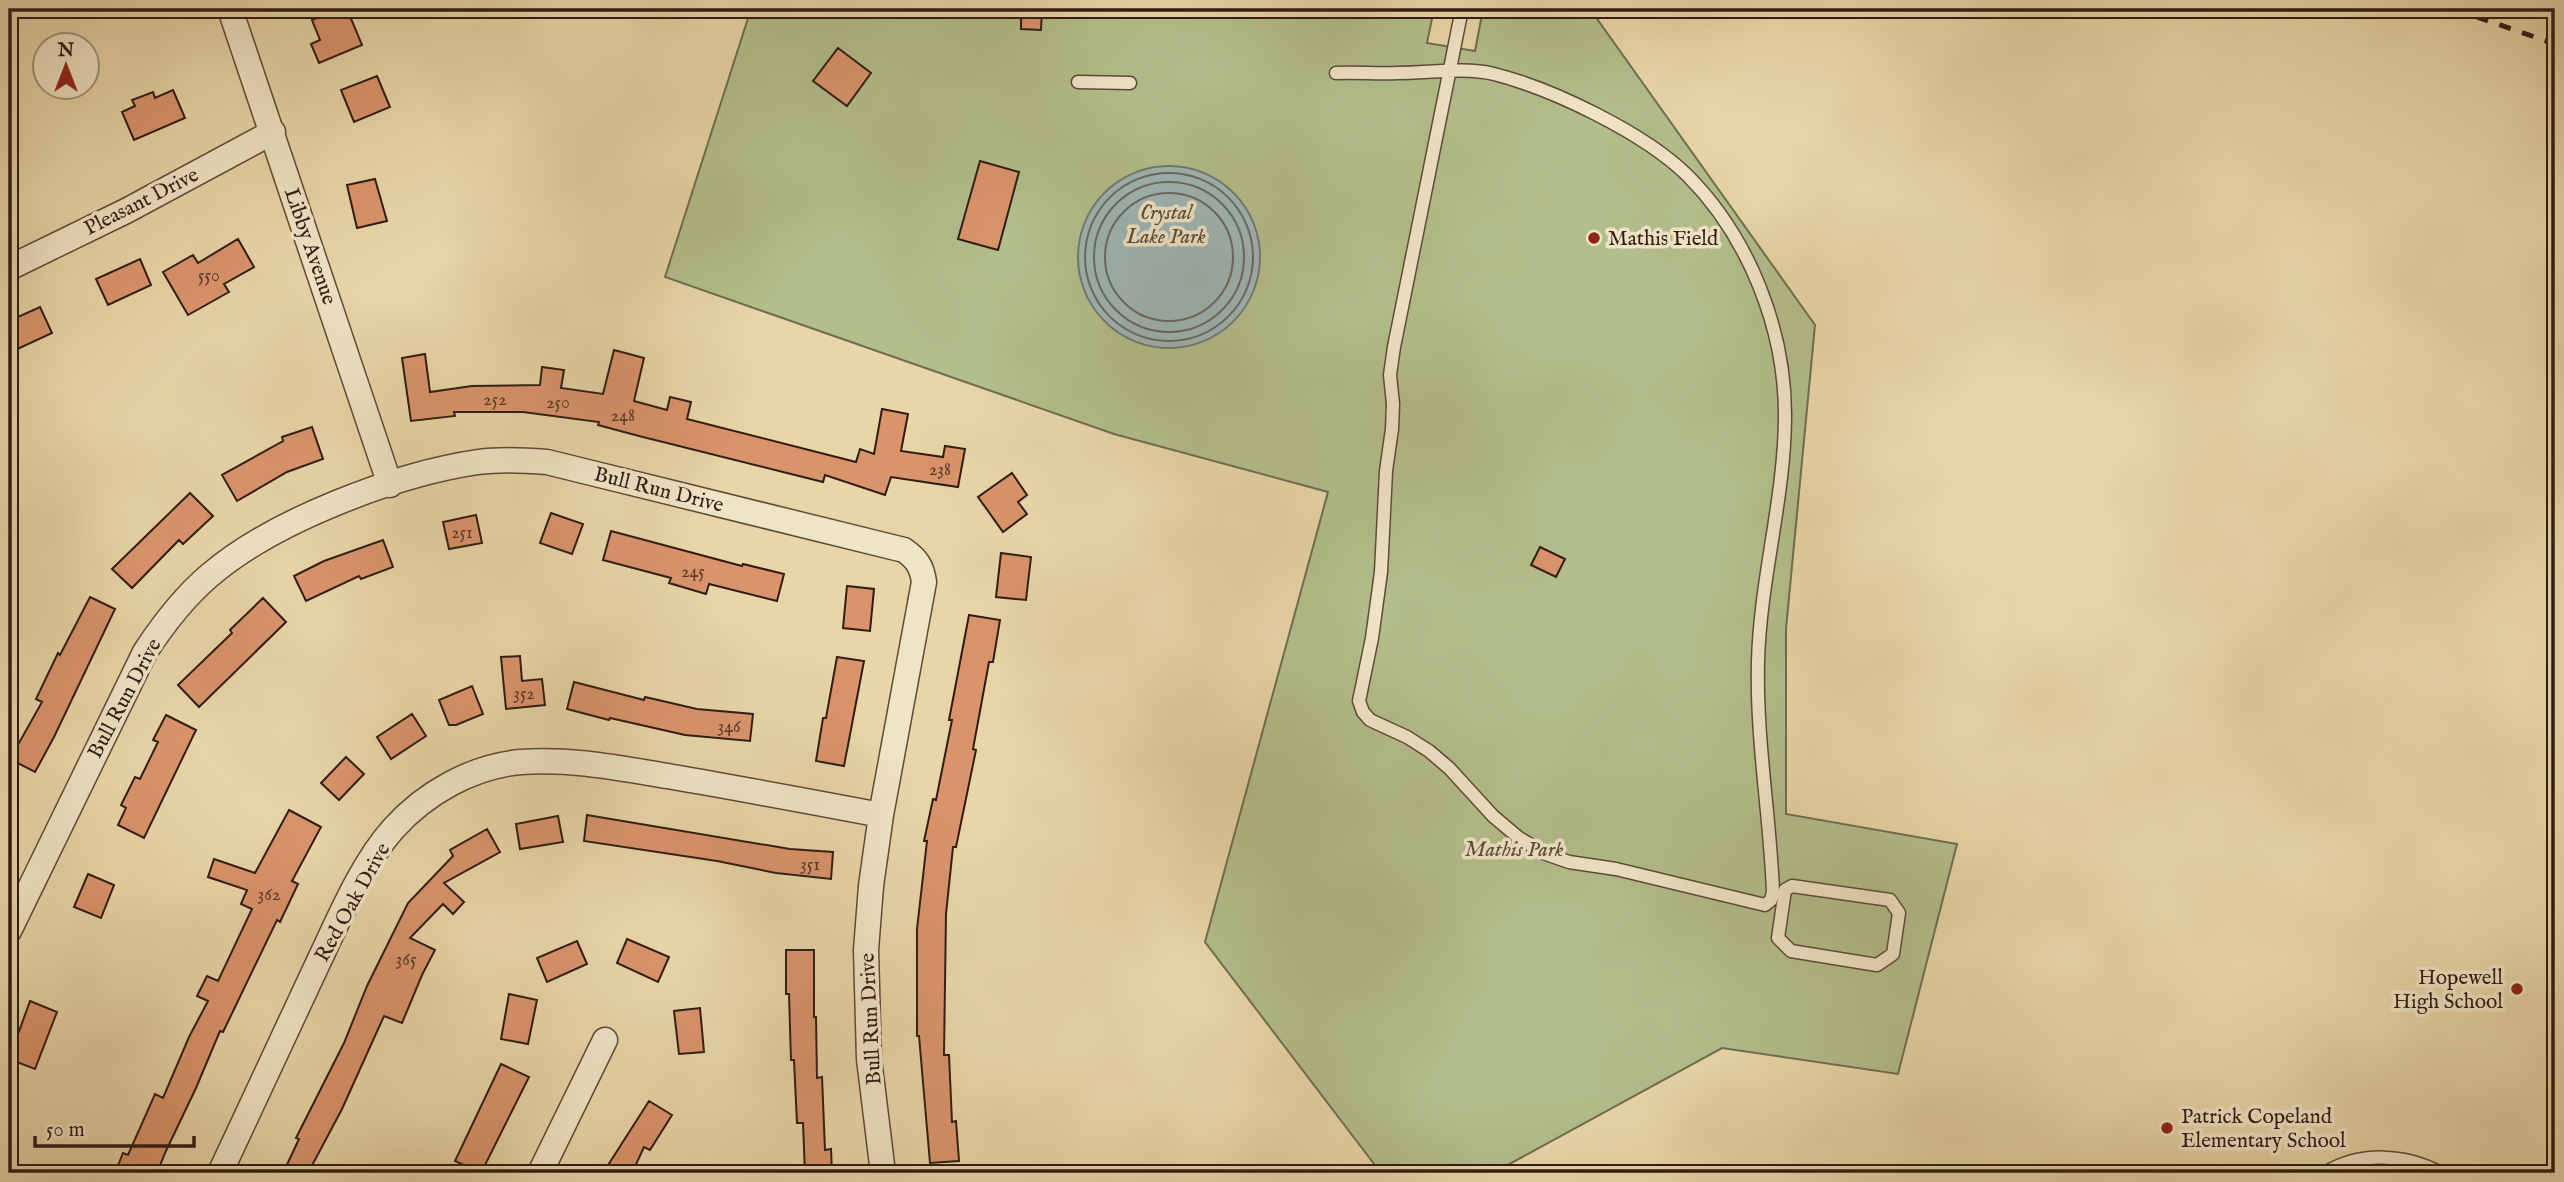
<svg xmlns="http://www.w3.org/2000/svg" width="2564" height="1182" viewBox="0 0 2564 1182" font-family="'IM FELL English',serif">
<rect width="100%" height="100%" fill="#e8d6a8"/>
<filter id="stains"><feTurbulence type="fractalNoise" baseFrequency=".00286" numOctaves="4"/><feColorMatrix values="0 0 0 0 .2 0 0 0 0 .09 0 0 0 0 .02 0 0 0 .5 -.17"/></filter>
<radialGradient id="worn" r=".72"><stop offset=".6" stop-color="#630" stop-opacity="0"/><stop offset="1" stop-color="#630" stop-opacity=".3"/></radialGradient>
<path fill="#b2be8b" stroke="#716d4f" stroke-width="2" d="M751,9H1434L1427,43L1475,51L1483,9H1590L1815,325L1786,629V814L1957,844L1898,1074L1722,1048L1493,1173H1381L1205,942L1328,492L1114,434L665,277Z"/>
<path fill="#9eb6b5" stroke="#727874" stroke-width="2" d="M1078 257a91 91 0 1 1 182 0a91 91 0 1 1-182 0Z"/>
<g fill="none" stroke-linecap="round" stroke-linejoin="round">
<path stroke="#676964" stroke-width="2" d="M1085 257a84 84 0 1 1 168 0a84 84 0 1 1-168 0Z
M1094 257a75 75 0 1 1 150 0a75 75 0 1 1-150 0Z
M1105 257a64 64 0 1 1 128 0a64 64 0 1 1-128 0Z"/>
</g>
<path fill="#da946c" stroke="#301c13" stroke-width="2" d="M317,9H347L362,45L319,63L311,44L320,40L312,20L320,17Z
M1021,9H1042L1041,30L1021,29Z
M838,48L871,73L847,106L813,81Z
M377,76L390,107L354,122L341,90Z
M173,90L185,118L134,140L122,112L135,106L132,100L153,92L155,98Z
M980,161L1019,172L998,250L958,239Z
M375,179L387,221L357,228L347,185Z
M238,239L254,267L224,284L229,292L188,315L163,272L193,255L198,263Z
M140,259L151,285L108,305L96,279Z
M40,307L52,333L9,353V321Z
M614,350L644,358L634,401L667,410L670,397L691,402L687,419L856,462L860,449L874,454L882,409L908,414L901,451L943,457L945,446L965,449L958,487L891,477L885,495L825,475L823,482L639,436L598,425L599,422L523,412H454L455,416L411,421L402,358L425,354L430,392L472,386L540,385L542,367L564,370L561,388L603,394Z
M312,427L323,459L287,472L237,501L222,475L283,441L282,437Z
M1012,473L1027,495L1018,502L1027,514L1003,532L978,497Z
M190,493L213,516L183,544L179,540L132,588L112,569Z
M551,513L583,524L572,554L540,543Z
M476,515L482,543L449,549L443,522Z
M611,531L742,566L743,564L784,574L777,601L709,584L706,594L669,583L671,578L603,560Z
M383,540L393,567L361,579L359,576L306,601L294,576L324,561Z
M1540,547L1565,559L1556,577L1531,565Z
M1001,553L1031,557L1026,600L996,597Z
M847,586L874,589L870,631L843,628Z
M90,597L115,609L54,737L35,772L10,759L42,702L36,699L58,653L60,655Z
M263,598L286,622L199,707L178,685L232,633L230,630Z
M969,615L1000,620L993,662H989L973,749L976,750L956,847H953L946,914L944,1055H949L952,1122L956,1121L959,1161L930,1163L919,1036H917V929L927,841H924L933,799L936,800L952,720H949Z
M520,656L522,681L542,679L545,705L506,709L501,657Z
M837,657L864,661L844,766L816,761L823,718H826Z
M574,682L644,700L645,697L697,709L753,714L750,741L685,735L610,718L609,720L567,709Z
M472,686L483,714L456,725H449L439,700Z
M412,714L426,736L391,759L377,737Z
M166,715L196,730L144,838L118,825L126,808L121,805L135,777L140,779L158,742L153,740Z
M346,757L364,774L339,800L321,783Z
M289,810L321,827L292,881L298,884L280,922L277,920L223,1032L220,1031L196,1088L165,1153L159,1168L171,1173H115L123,1153L128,1155L155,1094L163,1098L189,1037L208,1001L197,996L207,976L218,981L252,909L241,904L247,890L208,877L214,859L255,873Z
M587,815L790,849L833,852L831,879L776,873L717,861L584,841Z
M558,816L563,842L520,849L516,824Z
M487,829L500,852L444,883L464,902L453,914L443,904L410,938L435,950L422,975L402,1023L384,1016L342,1109L308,1173H283L299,1139L296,1138L344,1043L367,986L408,903L453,856L450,850Z
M88,874L114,885L101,918L74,907Z
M627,939L669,957L658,982L617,963Z
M577,941L587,964L547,982L537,958Z
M786,950H814V1017H816L817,1078L822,1077L825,1150L831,1149L832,1173H805L803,1123H797L794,1060H791L789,994H786Z
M509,994L537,1000L528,1044L501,1039Z
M30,1001L57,1012L35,1069L9,1059Z
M700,1008L704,1052L679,1054L674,1011Z
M501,1064L529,1077L481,1173L455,1161Z
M649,1101L672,1115L650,1150L644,1147L632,1173H603Z"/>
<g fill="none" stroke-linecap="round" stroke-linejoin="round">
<g stroke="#5e4a38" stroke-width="15">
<path id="service" d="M1336,73C1357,72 1377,74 1398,73C1429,73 1464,67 1494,74C1553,89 1644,133 1687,175C1749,237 1785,329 1785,415C1785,498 1760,579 1758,662C1756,739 1770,815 1773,892L1771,900L1765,905L1616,869L1569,862L1546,854L1519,838L1493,816L1449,768L1429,751L1407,737L1370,720L1363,712L1359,701L1372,638L1381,572L1386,471L1392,429L1393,404L1390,375L1394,347L1462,9
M1078,82L1130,83
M1792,886L1890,900L1899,913L1893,954L1877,965L1791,951L1778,938L1785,890Z
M2325,1173C2361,1151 2405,1154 2441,1173"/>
</g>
<g stroke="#5e4a38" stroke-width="27">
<path id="minor" d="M230,9L390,485
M9,268L126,211L273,132
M9,931L145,652C164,623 184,597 210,575C273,521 396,474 478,462C501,459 523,460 547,462L904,550C917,559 922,567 924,582L881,815L871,886L866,950L869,1059L883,1173
M220,1173C252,1103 285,1033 318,963C339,919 361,865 393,829C425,793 473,766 521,762C573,758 623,769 673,777C743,789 812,802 881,815
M540,1173L605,1040"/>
</g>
<use href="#service" stroke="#f0e4c6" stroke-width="12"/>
<use href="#minor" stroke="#f0e4c6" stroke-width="24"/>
<path stroke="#301c13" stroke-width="5" stroke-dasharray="12 12" stroke-linecap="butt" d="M2454,9L2555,44"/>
</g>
<g fill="#8f2418" stroke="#f0e4c6" stroke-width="2.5">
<circle cx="1594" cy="238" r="7"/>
<circle cx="2517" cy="989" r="7"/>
<circle cx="2167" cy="1128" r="7"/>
</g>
<g text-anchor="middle" stroke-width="7" stroke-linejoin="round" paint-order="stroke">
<g font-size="18" fill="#5a3a29">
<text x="209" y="281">550</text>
<text x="495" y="405">252</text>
<text x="558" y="408">250</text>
<text x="623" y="421">248</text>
<text x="940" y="475">238</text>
<text x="462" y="538">251</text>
<text x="693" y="577">245</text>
<text x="524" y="699">352</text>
<text x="729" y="732">346</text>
<text x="810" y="870">351</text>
<text x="269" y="900">362</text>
<text x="406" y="965">365</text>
</g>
<g font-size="21" fill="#301c13" stroke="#f0e4c6">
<text transform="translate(141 201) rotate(-27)" y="7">Pleasant Drive</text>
<text transform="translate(311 246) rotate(71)" y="7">Libby Avenue</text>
<text transform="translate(659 489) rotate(14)" y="7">Bull Run Drive</text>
<text transform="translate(124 698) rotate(-62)" y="7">Bull Run Drive</text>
<text transform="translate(352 902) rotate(-61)" y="7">Red Oak Drive</text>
<text transform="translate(870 1019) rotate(-93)" y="7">Bull Run Drive</text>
</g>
<g font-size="21" font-style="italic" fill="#574d37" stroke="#f0e4c6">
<text x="1166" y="219">Crystal<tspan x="1166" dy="24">Lake Park</tspan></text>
<text x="1514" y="856">Mathis Park</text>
</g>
<g font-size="21" fill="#301c13" stroke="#f0e4c6" text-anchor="start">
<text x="1608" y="245">Mathis Field</text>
<text x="2503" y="984" text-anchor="end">Hopewell<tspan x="2503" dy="24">High School</tspan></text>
<text x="2181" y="1123">Patrick Copeland<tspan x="2181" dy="24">Elementary School</tspan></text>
</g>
</g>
<rect width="2564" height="1182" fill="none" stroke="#e8d6a8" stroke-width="35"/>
<rect x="10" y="10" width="2543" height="1161" fill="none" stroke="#301c13" stroke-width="3.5"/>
<rect x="18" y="18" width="2529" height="1147" fill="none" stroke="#301c13" stroke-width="2"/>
<g transform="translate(66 66)"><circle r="33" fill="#f0e4c6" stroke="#a3947e" stroke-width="2"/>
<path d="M0-5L12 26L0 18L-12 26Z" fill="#8f2418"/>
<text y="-10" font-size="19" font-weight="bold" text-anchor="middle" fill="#301c13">N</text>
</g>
<path d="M35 1136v10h159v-10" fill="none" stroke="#301c13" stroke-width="3.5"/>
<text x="46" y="1136" font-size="21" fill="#301c13" stroke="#f0e4c6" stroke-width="5" paint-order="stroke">50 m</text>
<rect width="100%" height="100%" filter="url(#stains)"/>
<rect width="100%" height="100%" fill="url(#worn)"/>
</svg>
